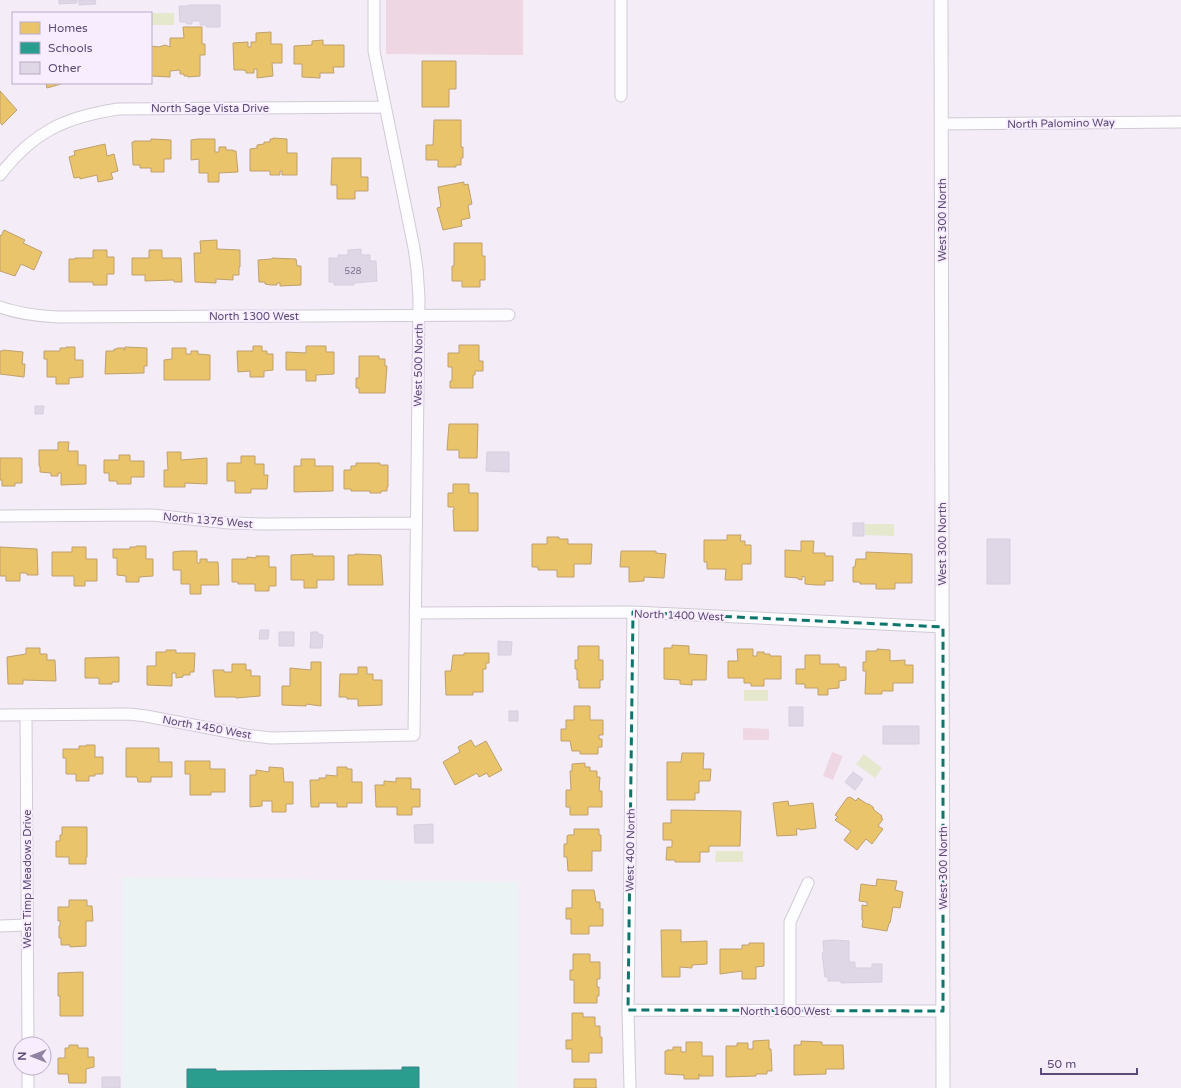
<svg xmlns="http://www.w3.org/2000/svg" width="1181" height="1088" viewBox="0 0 1181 1088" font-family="'Varela Round',sans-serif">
<rect width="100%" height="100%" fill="#f4ecf7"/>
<path fill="#ebf3f4" d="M122,877L518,882L517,1088H122Z"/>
<path fill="#eed7e3" d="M386,0H523V55L386,54Z
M743,728L769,729V740H743Z
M832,752L843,756L833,780L823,776Z"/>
<path fill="#e5e8cd" d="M147,13H174V25H151V13Z
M865,524H894V536L865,535Z
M744,690H768V701H744Z
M864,754L882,768L875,778L856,764Z
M716,851H743V862H715Z"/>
<path fill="#e9c46a" stroke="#bfa06e" d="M183,27H202V44H205V55H200V76L188,77V76H184V74H180V70L170,71V77L151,76V46L159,47L165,45L170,47V38H184Z
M271,32V44H282V63H272L273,76L257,78V69H254V73H246V71L243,70H234L233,43L248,42V47H251V42H256V33Z
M323,40V45H344V67H333L334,73H320V78L302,77V64H294V46L312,45V41Z
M422,61H456V89H449V107H422Z
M46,83H62L61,84L47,88Z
M0,91L17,110L2,125L0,122Z
M434,120H461V147H463V158H461V165H456V167H438V160H426V145H433Z
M273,138L287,139V153H297V175H282V171H280V175H270V171H250V149L257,148V145L264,144V142H270V139H273Z
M151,139L171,140V159H164V172H151V168H140V165H133L132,142H134V141H151Z
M198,139H215V152H219V147H226V150H233V151H236L238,172L219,173V182H208V173H199V159L191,160V140Z
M105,144L107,156L114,154L118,171L111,173L113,179L98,182L97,175L80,179V177L74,178L69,157L75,155L74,151Z
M332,158H361V177H368V191H355V199H337V185H331Z
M464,182V185L468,184L472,204L468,205L470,218L461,220L462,226L443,230L437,208L441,207L438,187Z
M4,230L25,240L23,243L42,252L34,270L21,264L15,276L0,271V235L1,236Z
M217,240V249L240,250V267H239V275H233V280L216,279V283L195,282L194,253H201L200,241Z
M454,243H482V256H485V280H480V287H462V281H452V266H454Z
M93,250H107V257H114V274H107V285H93V282H69V259H75V258H93Z
M149,250H162V258H181L182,282H174V280L145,281V275H132V258H149Z
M272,258L296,259L297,266H301V285L280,286V283H277V285H271L265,284V282H259L258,260L272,259Z
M459,345H479V361H483V371H475V375H473V388H450V381H452V367H448V353H459Z
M253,346H262V351H267V354H273V370L264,371V377H250V371L238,372L237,351H253Z
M306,346H326V352H334V374L316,375V381H306V370H286V352L306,353Z
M66,347H75V360H83V377L69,378V384H56V377H47V359H44V351H60V348H66Z
M125,347L147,348V366H144V373L105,374L106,351H114V349H117V348H124V350H125Z
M172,348H186V354H191V351H198V354L210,355V380H164V360L172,359Z
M3,350L23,352L22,364H25L24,377L0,374V351H3Z
M359,356H379V359H385V366H387L385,393H359V388H356V378H359Z
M449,424H478L477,458H459V450H447Z
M58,442H69L68,451H78V465H86V484L61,485V473H58V476H51V473L40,472V466H39V450H58Z
M167,452H181V460L207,458V484L185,483V487H164V470H168Z
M119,455H130V461H144V477H131V484H117V481H109V473H104V460H119Z
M241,456H255V464H264V475H268L267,489H251V493H235V481H227V463H241Z
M0,458H22V483H15V486H2V480H0Z
M301,459H315V466H333V491L294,492V466H301Z
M356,463H380V465H388V487H387V491H381V493H370V491H351V489H344V470H351V466H356Z
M453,484H469V493H478V531H454L453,510H454V507H448V493H453Z
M727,535H741L740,541H745V545H751V564H742V580H725L726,569H707V562H704V540H727Z
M547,537H559V539H568V544H592L591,564H574V577H557V570H538V567H532V544H547Z
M801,541H814L813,553H825V556H833V581H825V585H816L805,584V577L802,576V580L798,579V578L785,577V550L801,551Z
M136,546H146V559H153V576L139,577V582H126V576L117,575V558H113V549H130V547H136Z
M0,547L37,549L38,575H27V573H20V581H6V576H0Z
M72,547H86V559H97V581H85V586H74V576H52V552H72Z
M181,551H197V563H200V559H207V562H218L219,585H201V594H190V584H181V570H173V552Z
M621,551H656V553L666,554L664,578L644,577V581L629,582V567H620Z
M866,552L912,554V583H895V589H876V584H860V582H853V567H855L856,559H866Z
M313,554V556H334V580H317V588H304V580H291V555Z
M355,554L381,555L383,585H348V555H355Z
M256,556H269V567H276V586H269V591H255V584H238V582H232V559H247V557L256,558Z
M672,645L689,646V654L707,655L706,680H692V685L680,684V680L664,679V648H672Z
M578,646H599V660H603V680H600V688H579V680H577V669H575V660H578Z
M26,648H40V654H47V660H55L56,681L23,680V684H8L7,657L26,654Z
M737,649H753V656H757V652H764V654H770V656H781V679H764V686H751V683H744V678H728V661H738Z
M877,649L890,650V661L905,660V665H913V683H893V691H882V694H865L866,671H863V662H866V651H877Z
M166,650H176V653H195L194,672H190V675H183V677L176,678V673H172V686L147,685V666H156V652H166Z
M464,653H489V663H486V669H483V692H473V695H446L445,671H451L453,655H464Z
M805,655H820V664H839V667H846V680L839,681V688L828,689V695H818V688H805V684H796V669H805Z
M119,657V682H112V684H99V678H85V658Z
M311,662H321V706L306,704V706L282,705V686H290V668L311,670Z
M232,664H246V670H251V676H260V696L236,698V697H215L213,670H224V672H232Z
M358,667H367V674H373V680H382V705L358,706V699H347V697H339L340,674H358Z
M574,706H590V720H603V735H599V739H602V747H598V754H580V751H572L570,741H561V729H566V720H574Z
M471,740L475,747L486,741L502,770L489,777L487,773L479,777L477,773L455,785L443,762L460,752L458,747Z
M86,745H95V757H103V774H95V776H89V781H76V774H66V758H63V749H79V746H86Z
M126,748H159V762H172V777H151V782H138L137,777H126Z
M682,753H704L703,769H711L710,781H699V793H695V800H667V762H681Z
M185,761H210V769H225V792H211V795H190V774H185Z
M585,763V767H590V771H597V777H600L599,791H602V807H588V815H570V807H566V790H571L570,771H572V764Z
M269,767L283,768L284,782H293V804H286V812H272V801H262V806L250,807V775H256V770L269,772Z
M337,767H347V769H352V782H362V803H347V807H337V803H319V807H311L310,780H319V778H326V775L337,776Z
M396,778H411V789H420V807H412V815H397V807H376L375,785H384V781L396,782Z
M850,797L856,801L858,798L867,804H869L873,807L874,810L882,816L881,818L883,819L878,826L883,829L872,844L866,839L857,850L844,840L851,831L835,820L838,817L835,815L847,798Z
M788,801L789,806L813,803L816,828L800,830V829H796L797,835L777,836L773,803Z
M671,810L741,811L740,846H709V852H700V862H675V860H666L667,847H672V840H663V823H671Z
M62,827H87V857H86V864H69V857H56V841H60V835H62Z
M574,829H599V835H601V851H592V871H568L567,857H564V844H567V836L568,835H574Z
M877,879L897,881L895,890L903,892L900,908L893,907L890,923H889L887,931L862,927L863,920H862V905L867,906V902L859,901L861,884L876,886Z
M572,890H594L596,902H600V909H603V926H589V934H571V919H566V908H572Z
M69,900H87V906H92L93,921H86V946L70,947V945H61V938H59V926H60V920L58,921V907H69Z
M661,930H681V942L707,941V964L692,965V968L680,967V977H662Z
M749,943H764V966L756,967V979H742V971L720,974V949H742V945H749Z
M573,954H590V962H600V979H597V987H599V996H597V1003H574V980H570V970H573Z
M83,972V1016H60V996H58V973Z
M572,1013H583V1017H595V1026H600V1037H602V1053H589V1062H572V1049H566V1040H572Z
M769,1040V1049H771L772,1071H767V1074H756V1076L726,1077V1046H737V1043H748V1049H753V1041Z
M801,1041L822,1042V1045H843L844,1069H826V1074L794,1075V1045H801Z
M686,1042H702V1056H713V1076H700L699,1074V1079H684V1075L665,1074V1051H667V1050H673V1047H681V1052H686Z
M69,1045H78V1048H88V1057H94V1067L86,1069V1083H69L68,1074H58V1058H65V1048H69Z
M574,1079H596V1087L597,1088H574Z"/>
<path fill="#2a9d8f" stroke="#398488" d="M402,1067H419V1088H187V1069H216V1071L402,1070Z"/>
<path fill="#dfd6e6" stroke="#d7cee0" d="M59,0H77V3L59,4Z
M79,0H95L96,4L79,5Z
M188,5H220V27H206V25H200V21H192V24H187L185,22H180L179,6H188Z
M361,249V255H370V261H376L377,281L354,283V285H334V282H329V258H338V255H348V250Z
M35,406H44L43,414H35Z
M487,452H509V472L486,471Z
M853,523H864V536H853Z
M987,539H1010V584H987Z
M260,630H269L268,639H259Z
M279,632H294V646H279Z
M311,632H318V634L323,635L322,648H310Z
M498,641L512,642L511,655H498Z
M789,707H803V726H789Z
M509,711H518V721H509Z
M883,726H919V744H883Z
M853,772L863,779L855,790L845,782Z
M433,824V843H415L414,825Z
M833,940L849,941V962H855V968H872V964H882V982L841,983V981H828V977H825L822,953H824L823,941Z
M102,1077H120V1088H102Z"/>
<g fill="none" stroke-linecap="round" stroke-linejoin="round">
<g stroke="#d1cad7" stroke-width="13">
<path id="minor" d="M621,96V0
M941,124L1181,122
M0,175C33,132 65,117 118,109L385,107
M0,307C19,314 38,316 58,317L509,315
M0,516L152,515L229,523L263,524L416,523
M415,613L633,612L943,627
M0,715L129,714L146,716L245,735L271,738L414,735L419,297L417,269L414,248L374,51V0
M26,715L28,1044
M0,926L27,925
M628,1010L943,1011
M790,1011V922L808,883
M28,1068V1088
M630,1088L628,1010L633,612"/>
</g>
<g stroke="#d1cad7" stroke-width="15">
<path id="tertiary" d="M941,0L943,1088"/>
</g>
<use href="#minor" stroke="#fdfcfe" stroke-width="11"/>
<use href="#tertiary" stroke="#fdfcfe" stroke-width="13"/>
</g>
<path fill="none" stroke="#0f766e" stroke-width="3" stroke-dasharray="8 5" stroke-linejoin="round" d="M633,612L943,627V1011L628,1010Z"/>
<g text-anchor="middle" stroke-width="4" stroke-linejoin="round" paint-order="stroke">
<g font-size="9" fill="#7e6f93">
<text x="353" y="274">528</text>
</g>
<g font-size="11" fill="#5c4b76" stroke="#f8edff">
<text x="210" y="112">North Sage Vista Drive</text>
<text transform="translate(1061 123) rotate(-1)" y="4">North Palomino Way</text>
<text transform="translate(942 220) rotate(-90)" y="4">West 300 North</text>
<text x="254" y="320">North 1300 West</text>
<text transform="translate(418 365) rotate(-89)" y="4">West 500 North</text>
<text transform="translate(208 520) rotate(5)" y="4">North 1375 West</text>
<text transform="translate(942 544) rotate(-90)" y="4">West 300 North</text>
<text transform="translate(679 615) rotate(2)" y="4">North 1400 West</text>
<text transform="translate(207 727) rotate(10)" y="4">North 1450 West</text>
<text transform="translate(630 850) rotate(-89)" y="4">West 400 North</text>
<text transform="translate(943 868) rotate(-90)" y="4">West 300 North</text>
<text transform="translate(27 879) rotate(-90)" y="4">West Timp Meadows Drive</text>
<text x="785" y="1015">North 1600 West</text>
</g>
</g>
<rect x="12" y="12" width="140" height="72" fill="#f8edff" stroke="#baacc8"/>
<rect x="20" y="22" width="20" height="12" fill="#e9c46a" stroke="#baacc8"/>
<text x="48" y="32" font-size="12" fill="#5c4b76">Homes</text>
<rect x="20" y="42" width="20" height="12" fill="#2a9d8f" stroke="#baacc8"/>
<text x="48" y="52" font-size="12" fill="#5c4b76">Schools</text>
<rect x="20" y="62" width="20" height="12" fill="#dfd6e6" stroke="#baacc8"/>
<text x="48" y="72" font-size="12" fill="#5c4b76">Other</text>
<g transform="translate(32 1056) rotate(270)"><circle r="19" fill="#f8edff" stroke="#baacc8"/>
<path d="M0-3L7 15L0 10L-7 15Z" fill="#9183a3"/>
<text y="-6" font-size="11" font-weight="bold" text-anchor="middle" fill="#5c4b76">N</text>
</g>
<path d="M1041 1068v6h96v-6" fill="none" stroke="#5c4b76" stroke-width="2"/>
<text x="1047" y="1068" font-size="12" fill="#5c4b76" stroke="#f8edff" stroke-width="3" paint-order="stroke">50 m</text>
</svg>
